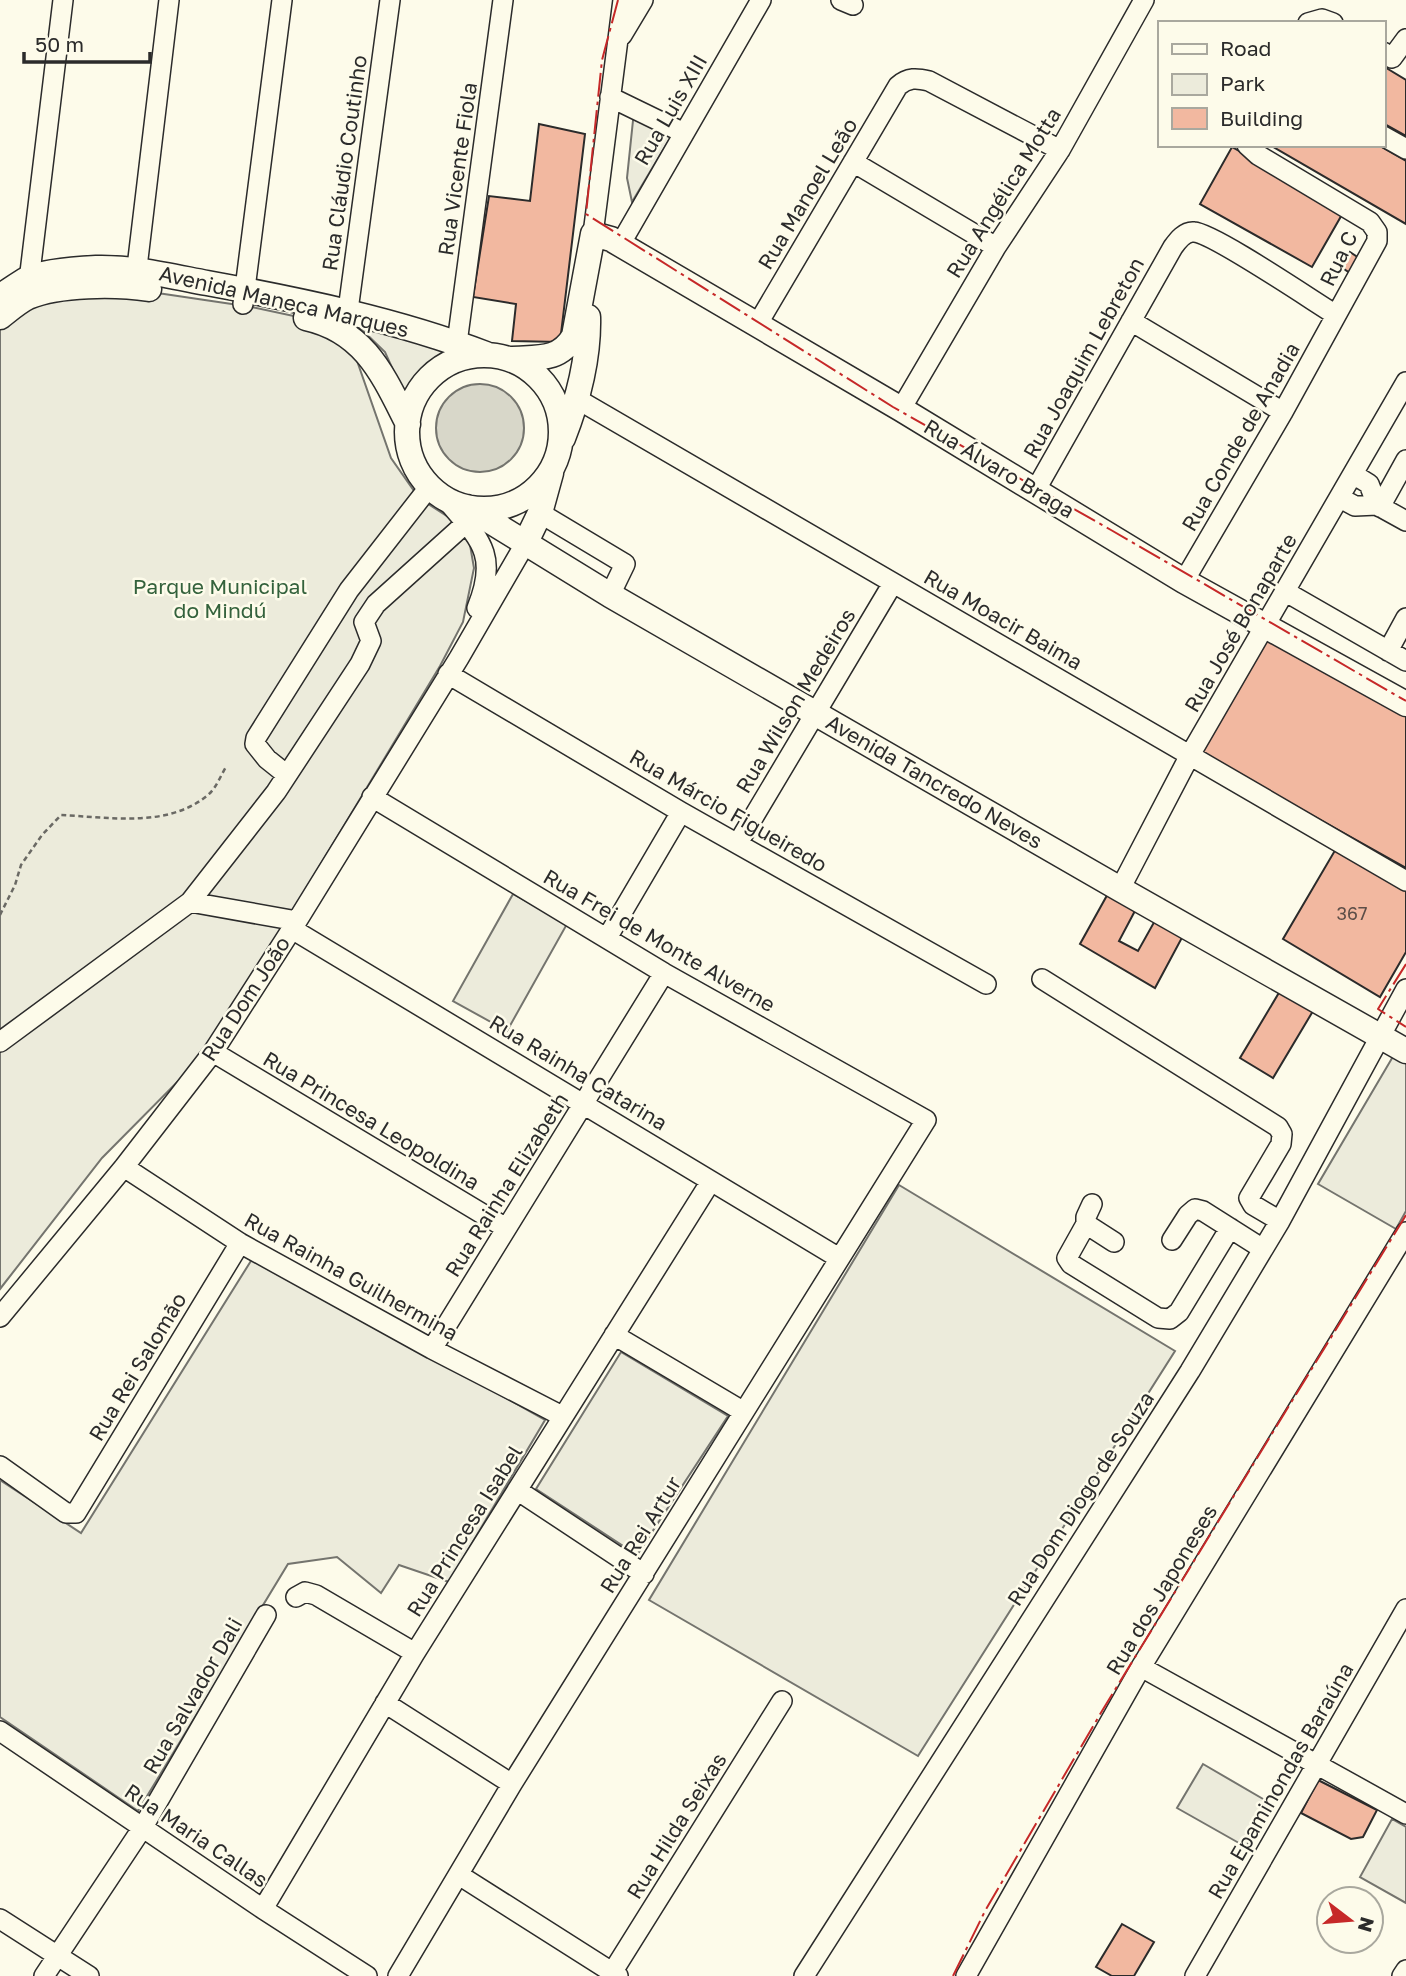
<svg xmlns="http://www.w3.org/2000/svg" width="1406" height="1976" viewBox="0 0 1406 1976" font-family="'Golos Text',sans-serif">
<rect width="100%" height="100%" fill="#fdfbea"/>
<path fill="#ecebdb" stroke="#74746e" stroke-width="2" d="M634,111L675,130L632,202L627,178Z
M144,291L252,307L317,321L349,338L391,458L419,498L456,522L469,539L474,568L463,622L440,666L209,1050L102,1158L0,1289V329L41,300Z
M353,321L465,350C427,365 426,367 408,403L385,352Z
M513,894L567,924L507,1031L453,1001Z
M1398,1048L1406,1052V1211L1396,1229L1318,1184Z
M899,1185L1175,1351L918,1756L649,1600Z
M254,1256L545,1420L449,1582L399,1565L381,1593L337,1557L288,1564L138,1811L0,1717V1480L81,1533Z
M621,1352L728,1416L637,1555L536,1489Z
M1203,1764L1270,1803L1246,1847L1177,1808Z
M1392,1819L1406,1827V1903L1360,1877Z"/>
<path fill="#d8d7c9" stroke="#74746e" stroke-width="2" d="M436 428a44 44 0 1 1 88 0a44 44 0 1 1-88 0Z"/>
<path fill="#f2b8a0" stroke="#2b2b2b" stroke-width="2" d="M1383,66L1406,80V136L1383,123Z
M539,124L585,134L560,342L512,341L516,304L473,297L489,196L530,201Z
M1270,145H1378L1406,161V224Z
M1232,147L1344,211L1312,267L1200,204Z
M1350,252L1359,258L1350,273L1341,267Z
M1272,629L1406,711V868L1199,752Z
M1337,847L1406,888V952L1380,997L1283,939Z
M1110,890L1137,907L1119,941L1138,951L1157,917L1185,932L1155,988L1080,944Z
M1283,986L1316,1006L1273,1078L1240,1058Z
M1318,1780L1377,1810L1363,1837L1351,1839L1301,1813Z
M1122,1924L1154,1942L1134,1976H1112L1096,1967Z"/>
<g fill="none" stroke-linecap="round" stroke-linejoin="round">
<g stroke="#2b2b2b" stroke-width="22">
<path id="minor" d="M841,0L853,5
M1308,23L1322,19L1333,23
M622,35L643,0
M1383,52L1392,58L1406,39
M610,97L684,133
M1383,136L1406,149
M853,162L996,247
M593,234L623,0
M621,243L761,0
M135,284L169,0
M28,289L63,0
M243,304L282,0
M1131,321L1283,412
M346,325L390,0
M757,325L898,86C908,77 917,78 929,81L1060,150
M457,343L503,0
M577,399L1406,881
M901,409L996,247L1060,150L1144,0
M1353,474L1369,484L1377,505
M1035,491L1173,247C1178,240 1185,231 1194,232C1213,233 1313,301 1336,315
M443,496C478,538 500,552 477,608
M1340,498L1355,506L1377,505L1406,521
M1380,507L1406,460
M540,513L625,564L610,595
M1184,581L1283,412L1377,241V232L1370,222L1258,155L1247,145
M1286,592L1406,661
M1388,651L1406,618
M448,674L681,812L986,984
M287,775L267,759L255,744L256,738L349,590L430,486
M372,797L664,973L926,1120L512,1784L398,1976
M738,843L893,583
M1120,889L1190,755L1406,382
M190,902L297,921
M292,929L839,1258
M607,938L681,812
M1042,979L1278,1127L1282,1134L1281,1144L1249,1198L1253,1205L1280,1221
M0,1042L190,902L276,792L360,664L371,641L364,622L376,604L466,523
M213,1052L506,1228
M124,1167L240,1243L432,1349L562,1416
M1092,1204L1086,1217V1224L1067,1258L1071,1264L1158,1318L1170,1319L1179,1312L1230,1228
M1086,1224L1114,1242
M1172,1240L1188,1215L1195,1209L1203,1211L1263,1249
M0,1317L124,1167L213,1052L297,921L459,658L525,544
M614,1335L744,1412
M432,1349L664,973
M0,1466L66,1513H76L240,1243
M517,1490L644,1574
M296,1597L305,1592L316,1595L415,1653
M1141,1667L1406,1814
M385,1703L512,1784
M0,1731L263,1909L367,1976
M459,1875L618,1976
M263,1909L415,1653L711,1181
M0,1919L89,1976
M44,1976L143,1827L266,1615
M610,1976L782,1701
M804,1976L1190,1371L1280,1221L1406,989
M966,1976L1141,1667L1406,1232
M1195,1976L1406,1609
M1402,1976L1406,1970"/>
</g>
<g stroke="#2b2b2b" stroke-width="27">
<path id="major" d="M0,296C9,291 18,284 27,279C44,271 76,269 96,268C133,267 170,276 207,283C300,300 397,320 486,354
M0,317C9,310 18,302 28,297C59,284 116,284 149,289
M306,318C365,331 383,375 408,424
M407 432a77 77 0 1 1 154 0a77 77 0 1 1-154 0Z
M510,359C536,357 559,362 574,336L593,234L611,239L901,409L1184,581L1406,704
M563,438C578,400 589,358 588,317
M467,507L610,595L1120,889L1406,1051
M525,544L540,513L551,473"/>
</g>
<path stroke="#6a6964" stroke-width="2.5" stroke-dasharray="5 3.5" stroke-linecap="butt" d="M0,915L15,885L21,865L42,835L61,815C108,817 169,829 209,794C216,788 221,775 226,767"/>
<use href="#minor" stroke="#fdfbea" stroke-width="19"/>
<use href="#major" stroke="#fdfbea" stroke-width="24"/>
<path stroke="#c62828" stroke-width="2" stroke-dasharray="24 5 3.5 5" stroke-linecap="butt" d="M618,0L602,60L586,214L893,407L1111,530L1406,701
M1406,964L1378,1009L1406,1027
M953,1976L985,1911L1102,1711L1406,1215"/>
</g>
<g text-anchor="middle" stroke-width="5" stroke-linejoin="round" paint-order="stroke">
<g font-size="18" fill="#5d4e48">
<text x="1352" y="920">367</text>
</g>
<g font-size="21" fill="#2b2b2b" stroke="#fdfbea">
<text transform="translate(671 110) rotate(-60)" y="7">Rua Luis XIII</text>
<text transform="translate(345 163) rotate(-82)" y="7">Rua Cláudio Coutinho</text>
<text transform="translate(458 169) rotate(-82)" y="7">Rua Vicente Fiola</text>
<text transform="translate(1004 193) rotate(-58)" y="7">Rua Angélica Motta</text>
<text transform="translate(808 194) rotate(-59)" y="7">Rua Manoel Leão</text>
<text transform="translate(1339 259) rotate(-64)" y="7">Rua C</text>
<text transform="translate(284 302) rotate(13)" y="7">Avenida Maneca Marques</text>
<text transform="translate(1084 358) rotate(-61)" y="7">Rua Joaquim Lebreton</text>
<text transform="translate(1241 437) rotate(-60)" y="7">Rua Conde de Anadia</text>
<text transform="translate(999 469) rotate(31)" y="7">Rua Álvaro Braga</text>
<text transform="translate(1003 620) rotate(30)" y="7">Rua Moacir Baima</text>
<text transform="translate(1241 623) rotate(-60)" y="7">Rua José Bonaparte</text>
<text transform="translate(796 701) rotate(-59)" y="7">Rua Wilson Medeiros</text>
<text transform="translate(934 782) rotate(30)" y="7">Avenida Tancredo Neves</text>
<text transform="translate(728 811) rotate(30)" y="7">Rua Márcio Figueiredo</text>
<text transform="translate(659 941) rotate(30)" y="7">Rua Frei de Monte Alverne</text>
<text transform="translate(246 999) rotate(-57)" y="7">Rua Dom João</text>
<text transform="translate(578 1073) rotate(31)" y="7">Rua Rainha Catarina</text>
<text transform="translate(371 1121) rotate(31)" y="7">Rua Princesa Leopoldina</text>
<text transform="translate(507 1185) rotate(-58)" y="7">Rua Rainha Elizabeth</text>
<text transform="translate(351 1277) rotate(29)" y="7">Rua Rainha Guilhermina</text>
<text transform="translate(138 1367) rotate(-59)" y="7">Rua Rei Salomão</text>
<text transform="translate(1081 1499) rotate(-57)" y="7">Rua Dom Diogo de Souza</text>
<text transform="translate(465 1531) rotate(-58)" y="7">Rua Princesa Isabel</text>
<text transform="translate(641 1535) rotate(-58)" y="7">Rua Rei Artur</text>
<text transform="translate(1162 1590) rotate(-59)" y="7">Rua dos Japoneses</text>
<text transform="translate(193 1696) rotate(-60)" y="7">Rua Salvador Dali</text>
<text transform="translate(1281 1781) rotate(-60)" y="7">Rua Epaminondas Baraúna</text>
<text transform="translate(677 1826) rotate(-58)" y="7">Rua Hilda Seixas</text>
<text transform="translate(196 1836) rotate(34)" y="7">Rua Maria Callas</text>
</g>
<g font-size="21" fill="#34623c" stroke="#fdfbea">
<text x="220" y="594">Parque Municipal<tspan x="220" dy="24">do Mindú</tspan></text>
</g>
</g>
<rect x="1158" y="21" width="228" height="126" fill="#fdfbea" stroke="#a9a89e" stroke-width="2"/>
<rect x="1172" y="44" width="35" height="10" fill="#fdfbea" stroke="#a9a89e" stroke-width="2"/>
<text x="1220" y="56" font-size="21" fill="#2b2b2b">Road</text>
<rect x="1172" y="74" width="35" height="21" fill="#ecebdb" stroke="#a9a89e" stroke-width="2"/>
<text x="1220" y="91" font-size="21" fill="#2b2b2b">Park</text>
<rect x="1172" y="108" width="35" height="21" fill="#f2b8a0" stroke="#a9a89e" stroke-width="2"/>
<text x="1220" y="126" font-size="21" fill="#2b2b2b">Building</text>
<g transform="translate(1350 1920) rotate(106)"><circle r="33" fill="#fdfbea" stroke="#a9a89e" stroke-width="2"/>
<path d="M0-5L12 26L0 18L-12 26Z" fill="#c62828"/>
<text y="-10" font-size="19" font-weight="bold" text-anchor="middle" fill="#2b2b2b">N</text>
</g>
<path d="M24 52v10h126v-10" fill="none" stroke="#2b2b2b" stroke-width="3.5"/>
<text x="35" y="52" font-size="21" fill="#2b2b2b" stroke="#fdfbea" stroke-width="5" paint-order="stroke">50 m</text>
</svg>
